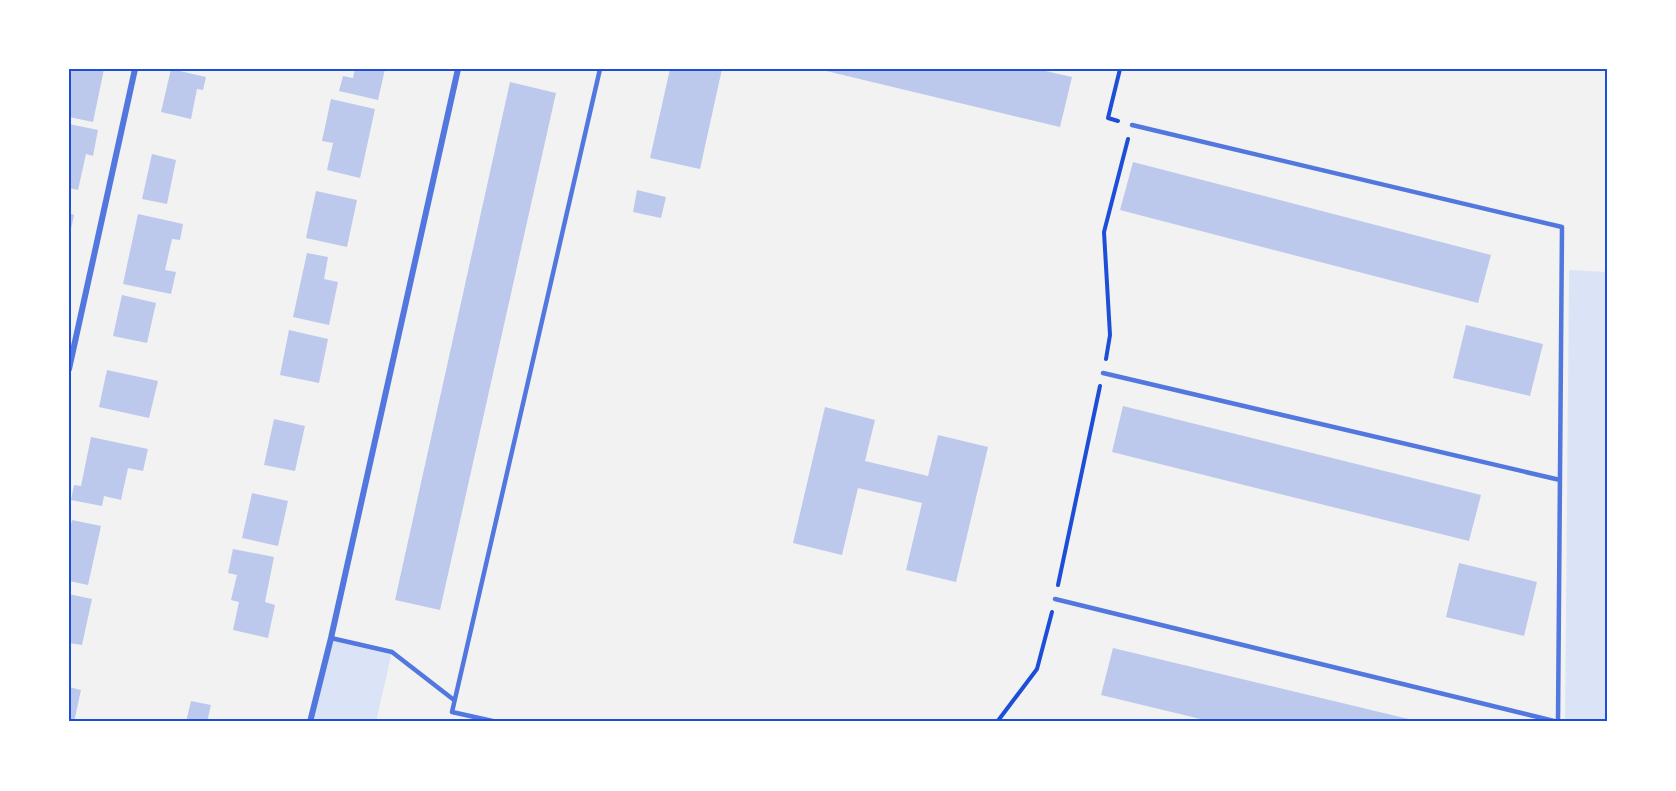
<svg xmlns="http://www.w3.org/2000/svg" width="1676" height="791" viewBox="0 0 1676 791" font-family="'Fira Sans Condensed',sans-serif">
<rect width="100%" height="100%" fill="#f2f2f2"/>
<path fill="#dbe4f7" d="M1569,270L1607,272V722H1565Z
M331,638L392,652L376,722H310Z"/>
<path fill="#bdc9ec" d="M69,69H104L93,122L69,117Z
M171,69L206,77L203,90L197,89L191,119L161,112Z
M355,69H385L378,100L339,91L343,76L353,78Z
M670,69H722L700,169L650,158Z
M818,69H1037L1072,77L1060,127Z
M510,82L556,93L440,610L395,600Z
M331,99L375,109L360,178L327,170L333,143L322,141Z
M69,124L98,130L93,156L86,154L78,190L69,188Z
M152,154L176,160L167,204L142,199Z
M1133,162L1491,255L1478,303L1120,210Z
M637,190L666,197L661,218L633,212Z
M316,191L357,200L347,247L306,238Z
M69,213L74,215L70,234H69Z
M138,214L183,224L180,240L172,239L165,270L176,272L171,294L123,284Z
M307,253L328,257L324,279L338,282L329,325L293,317Z
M122,295L156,303L147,343L113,336Z
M1466,325L1543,344L1530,396L1453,378Z
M289,330L328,339L319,383L280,375Z
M107,370L158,381L149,418L99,407Z
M1123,406L1481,495L1469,541L1112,452Z
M825,407L875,420L865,461L928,476L938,435L988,447L956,582L906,570L922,503L858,488L842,555L793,543Z
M274,419L305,426L295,471L264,465Z
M91,437L148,449L143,471L128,468L121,500L104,496L102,506L71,500L74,485L81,486Z
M252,493L288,501L278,546L242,538Z
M72,520L101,526L88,585L69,581V532Z
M233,549L274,557L265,602L275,605L268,638L233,630L239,602L231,600L237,575L228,573Z
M1459,563L1537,582L1524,636L1446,617Z
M69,594L92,599L82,645L69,643Z
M1113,648L1417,721V722H1213L1101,695Z
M69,687L81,690L74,722H69Z
M191,701L211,705L207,722H186Z"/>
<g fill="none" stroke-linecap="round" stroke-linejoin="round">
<path stroke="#1d4ed8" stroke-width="4" d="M1118,121L1108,118L1120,69
M1106,359L1110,335L1104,232L1128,139
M1058,585L1100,386
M997,722L1037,669L1052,612"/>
<path stroke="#5277de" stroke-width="4.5" d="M1132,125L1562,227L1558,722
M1103,373L1560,480
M1055,599L1558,722
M331,638L392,652L454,700
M497,722L452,712L600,69"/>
<path stroke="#5277de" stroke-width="6" d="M69,369L135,69
M310,722L331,638L458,69"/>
</g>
<rect width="1676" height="791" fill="none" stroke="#ffffff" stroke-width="141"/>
<rect x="70" y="70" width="1536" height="650" fill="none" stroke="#1d4ed8" stroke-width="2"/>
</svg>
